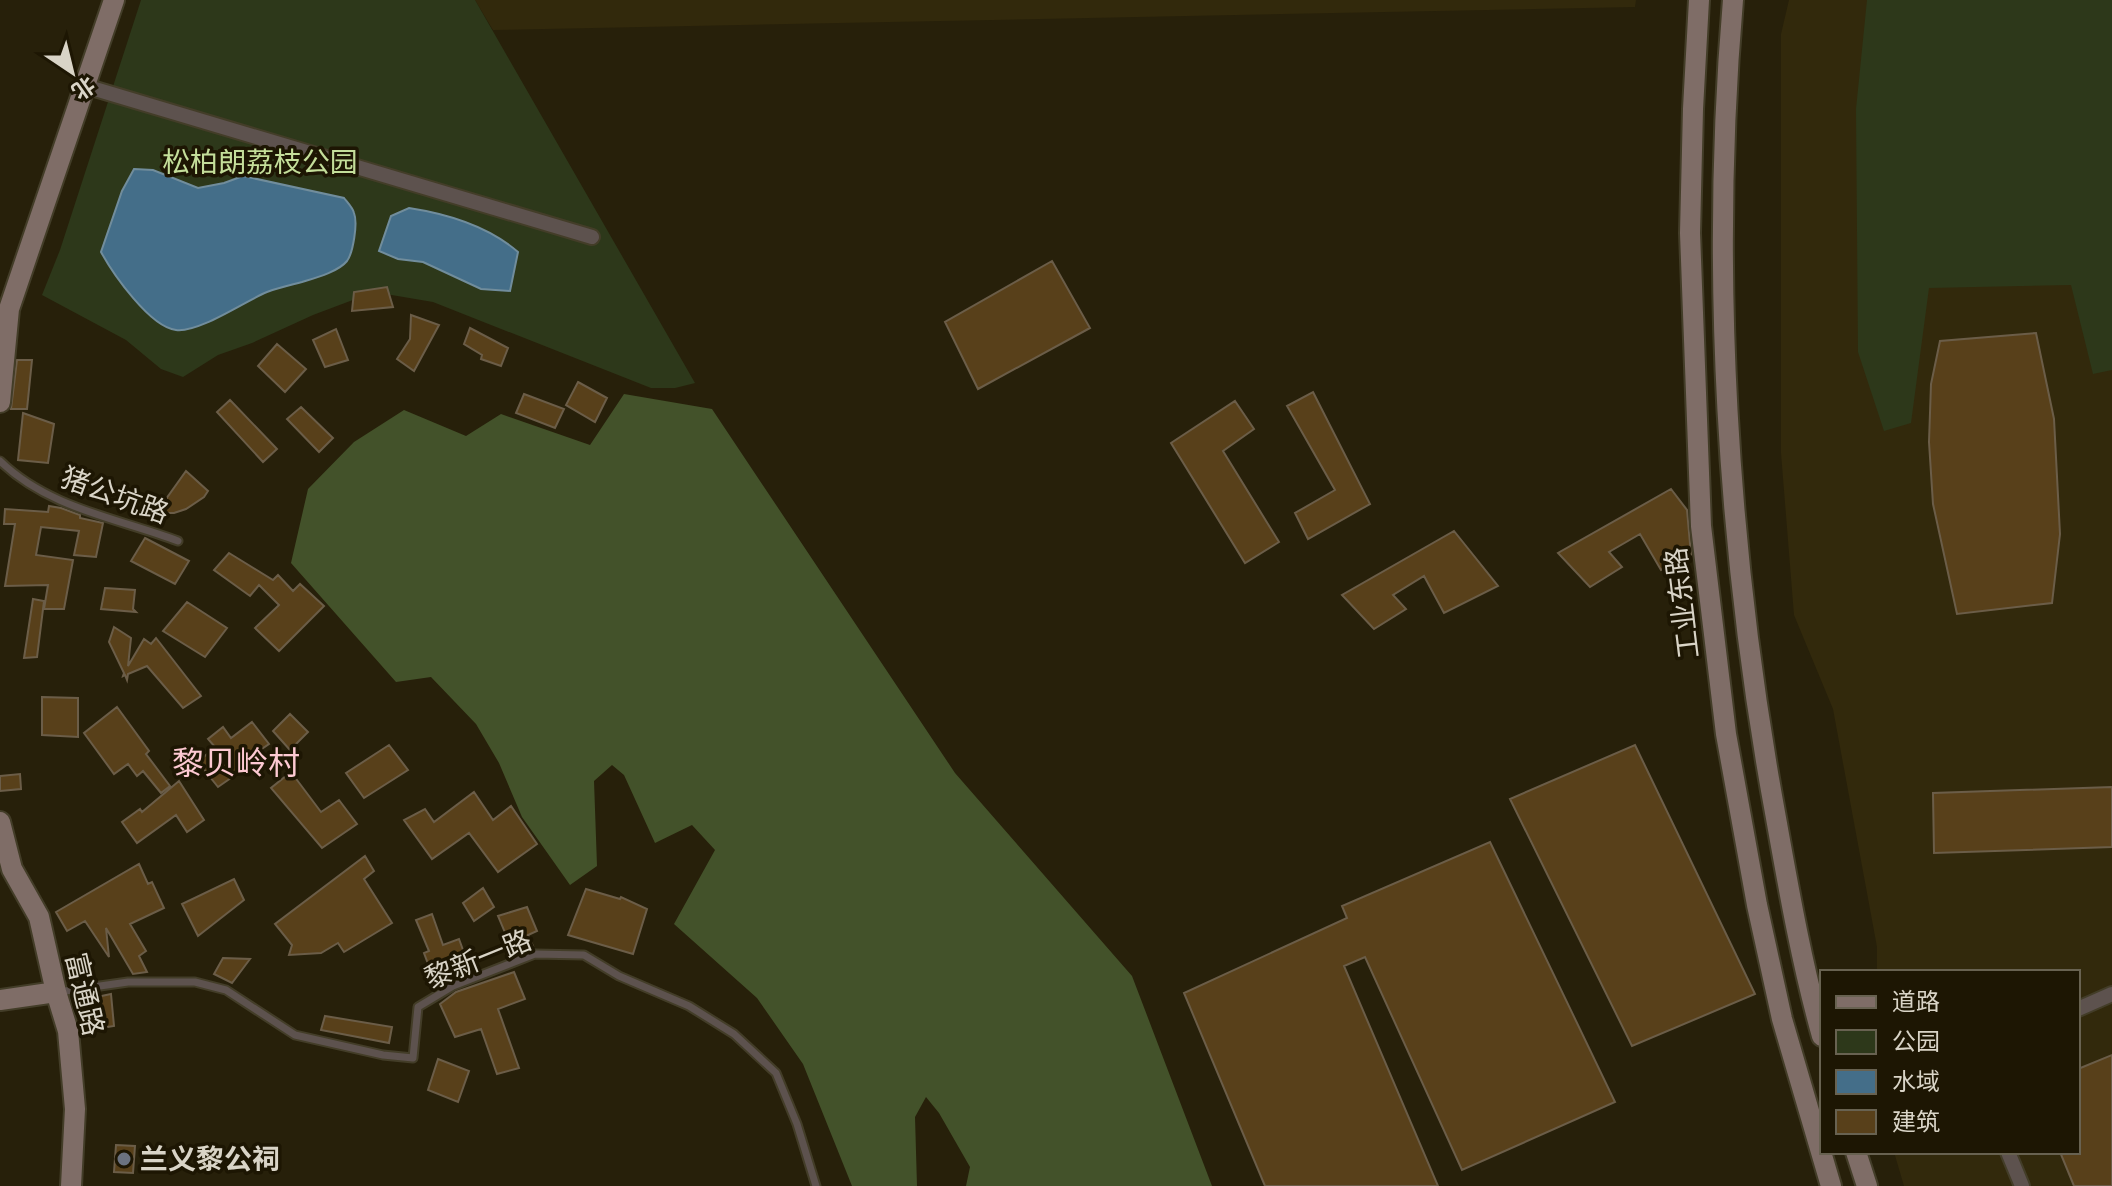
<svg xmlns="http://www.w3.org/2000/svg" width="2112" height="1186" viewBox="0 0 2112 1186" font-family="Figtree,'Noto Sans SC',sans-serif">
<rect width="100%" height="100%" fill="#27200a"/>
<path fill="#32290c" d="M475,0H1636L1635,7L493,30Z
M1789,0H2112V1186H1904L1894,1152H2078V972H1877V947L1833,709L1794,615L1781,453V34Z"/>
<path fill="#2d381a" d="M141,0H475L695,383L675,388H651L433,302L374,292L313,315L252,343L218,355L183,377L161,369L126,340L42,295L60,250Z
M1867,0H2112V370L2093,374L2071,285L1929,288L1911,423L1884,431L1858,352L1856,109Z"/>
<path fill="#43522a" d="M624,394L712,409L955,773L1132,976L1212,1186H966L970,1167L939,1113L926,1097L915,1117L917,1186H852L803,1064L757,998L674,924L715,850L692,825L655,843L624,775L612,765L594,781L597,866L570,885L522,817L499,763L476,724L431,677L396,682L291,563L308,489L354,442L404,410L466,436L501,414L590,445Z"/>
<path fill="#446e89" stroke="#718d9c" stroke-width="2" d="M134,169L153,170L198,188L224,183L243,176L344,198C347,202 353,208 354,213C358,223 353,253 347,261C338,272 315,278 302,282C291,285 278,288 267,292C245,301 199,333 176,330C150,327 113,274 101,252L122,191Z
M409,208C448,214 488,226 518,252L510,291L481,289L423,262L398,259L379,251L391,216Z"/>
<path fill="#58401a" stroke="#6b5d48" stroke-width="2" d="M1052,261L1090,328L978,389L945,322Z
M387,287L393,307L352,311L354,292Z
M411,315L439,325L414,371L397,359L410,339Z
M470,328L508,348L501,366L481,359L482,355L464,344Z
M336,329L348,360L325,367L313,340Z
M2036,333L2054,419L2060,534L2052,603L1957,614L1933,504L1929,442L1931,384L1940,341Z
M277,344L306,369L285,392L258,366Z
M17,360H32L27,409H11Z
M578,382L607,398L595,422L566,405Z
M1313,392L1370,504L1308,539L1295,513L1335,490L1287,406Z
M524,394L564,409L555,428L516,413Z
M230,400L277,449L263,462L217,412Z
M1235,401L1254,429L1223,451L1279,542L1245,563L1171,443Z
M301,407L333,438L319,452L287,419Z
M23,413L54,424L48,463L18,460Z
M186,471L208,491L204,497L186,509L174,513H156Z
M1671,489L1687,510L1691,555L1661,570L1640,534L1609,552L1622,567L1590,587L1558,553Z
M49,506L61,508L80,515V518L103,523L96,557L74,555L79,531L41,527L36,555L73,560L64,609H44L48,585L5,586L15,524H4L5,509L48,512Z
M1454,531L1498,586L1444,613L1424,576L1393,595L1406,609L1374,629L1342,595Z
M145,538L189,561L175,584L131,561Z
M229,553L273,580L278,575L293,591L300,584L324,606L279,651L255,628L279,605L259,585L250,596L214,570Z
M105,588L135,590L133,609L136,612L101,609Z
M33,599L44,601L37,657L24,658Z
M187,602L227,628L205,657L163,631Z
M114,627L131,638L128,666L144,639L151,644L156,638L201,696L183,708L147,666L128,674L127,680L125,675L123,676L124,673L109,642Z
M42,697L78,698V737L42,735Z
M117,707L149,751L146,754L170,786L161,793L143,771L137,776L128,764L114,774L84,733Z
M290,714L308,732L290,750L273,731Z
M252,722L269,744L247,759L251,764L218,787L198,762L215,747L208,739L223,727L231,738Z
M389,745L408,770L364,798L346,773Z
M1635,745L1755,994L1632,1046L1510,799Z
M291,772L321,812L339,800L357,824L322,848L271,788Z
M20,774L21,789L0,791V776Z
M179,781L204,820L187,832L176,815L137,843L122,822L140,809L142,812Z
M2112,787V847L1934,853L1933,793Z
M474,792L493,820L511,806L537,844L498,872L469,833L432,859L404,820L425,809L434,822Z
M1490,842L1615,1102L1462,1170L1365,957L1344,966L1438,1186H1265L1184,993L1347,918L1342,906Z
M365,856L374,871L364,879L392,923L344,952L338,943L321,953L289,955L292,945L275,924Z
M139,864L148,884L152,882L164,908L130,924L146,951L139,956L147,972L133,974L106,928L109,957L85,921L67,931L56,912Z
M234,879L244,900L198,936L182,904Z
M483,888L494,907L474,921L463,903Z
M586,889L620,899L621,897L647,909L633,954L568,935Z
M527,907L537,931L528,935L533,946L514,954L498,916Z
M432,914L443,945L459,939L471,972L437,988L424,953L429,951L416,920Z
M223,958L250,959L232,983L214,974Z
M514,972L525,999L498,1009L519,1068L497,1074L481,1029L455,1037L440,1004L456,992Z
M111,994L114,1026L89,1030L87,999Z
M325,1016L392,1027L389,1043L321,1030Z
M2112,1055V1186H2074L2060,1152H2078V1069Z
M438,1059L469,1071L458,1102L428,1090Z
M116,1145L135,1146L133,1173L114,1172Z"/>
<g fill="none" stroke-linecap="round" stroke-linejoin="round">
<g stroke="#433d28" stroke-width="11">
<path id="lane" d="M0,461C48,508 117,518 178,541
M58,992L128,982H195L226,990L295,1035L383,1055L413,1058L418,1007L453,986L535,954L584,955L619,976L689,1006L734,1034L776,1073L797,1124L816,1186"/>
</g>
<g stroke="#433d28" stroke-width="18">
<path id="street" d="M85,86L592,237
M2078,1009L2112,994
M2008,1152L2022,1186"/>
</g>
<g stroke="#433d28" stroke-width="24">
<path id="secondary" d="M1699,0L1693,109L1690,233L1701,526L1726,734L1757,905L1782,1019L1831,1186
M1733,0C1710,269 1727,553 1776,818C1789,891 1802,965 1822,1036
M0,402L9,309L114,0
M0,822L12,869L39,917L56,992L68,1031L75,1109L71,1186
M0,1000L56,992
M1856,1152L1867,1186"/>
</g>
<use href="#lane" stroke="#5d524e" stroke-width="7"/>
<use href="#street" stroke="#5d524e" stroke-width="14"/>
<use href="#secondary" stroke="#7f6d67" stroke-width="20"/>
</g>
<circle fill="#6b7280" stroke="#1d1603" stroke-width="3" cx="124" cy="1159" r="8"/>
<g text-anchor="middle" stroke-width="7" stroke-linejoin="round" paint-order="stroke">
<g font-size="28" fill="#c4de9a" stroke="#1d1603">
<text x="260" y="172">松柏朗荔枝公园</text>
</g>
<g font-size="28" fill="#d9d4c7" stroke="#1d1603">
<text transform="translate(115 495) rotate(20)" y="10">猪公坑路</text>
<text transform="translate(1682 603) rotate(-97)" y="10">工业东路</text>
<text transform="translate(478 959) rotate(-22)" y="10">黎新一路</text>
<text transform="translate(85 994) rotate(77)" y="10">富通路</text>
</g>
<g font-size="28" font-weight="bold" fill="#d9d4c7" stroke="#1d1603" text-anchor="start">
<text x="140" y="1169">兰义黎公祠</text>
</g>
<g font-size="32" fill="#fdc9d2" stroke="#1d1603">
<text x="236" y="774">黎贝岭村</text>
</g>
</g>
<rect x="1820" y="970" width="260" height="184" fill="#1d1603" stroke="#686251" stroke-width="2"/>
<rect x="1836" y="996" width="40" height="12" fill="#7f6d67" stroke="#686251" stroke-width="2"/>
<text x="1892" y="1010" font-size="24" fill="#d9d4c7">道路</text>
<rect x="1836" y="1030" width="40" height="24" fill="#2d381a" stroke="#686251" stroke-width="2"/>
<text x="1892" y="1050" font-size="24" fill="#d9d4c7">公园</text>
<rect x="1836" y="1070" width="40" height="24" fill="#446e89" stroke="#686251" stroke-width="2"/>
<text x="1892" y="1090" font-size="24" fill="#d9d4c7">水域</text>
<rect x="1836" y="1110" width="40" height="24" fill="#58401a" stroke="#686251" stroke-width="2"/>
<text x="1892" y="1130" font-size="24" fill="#d9d4c7">建筑</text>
<g transform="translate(72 72) rotate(145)" stroke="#1d1603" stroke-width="6" paint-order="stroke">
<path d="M0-6L14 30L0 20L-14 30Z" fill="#d9d4c7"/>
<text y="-12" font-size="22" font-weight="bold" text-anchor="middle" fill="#d9d4c7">北</text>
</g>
</svg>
